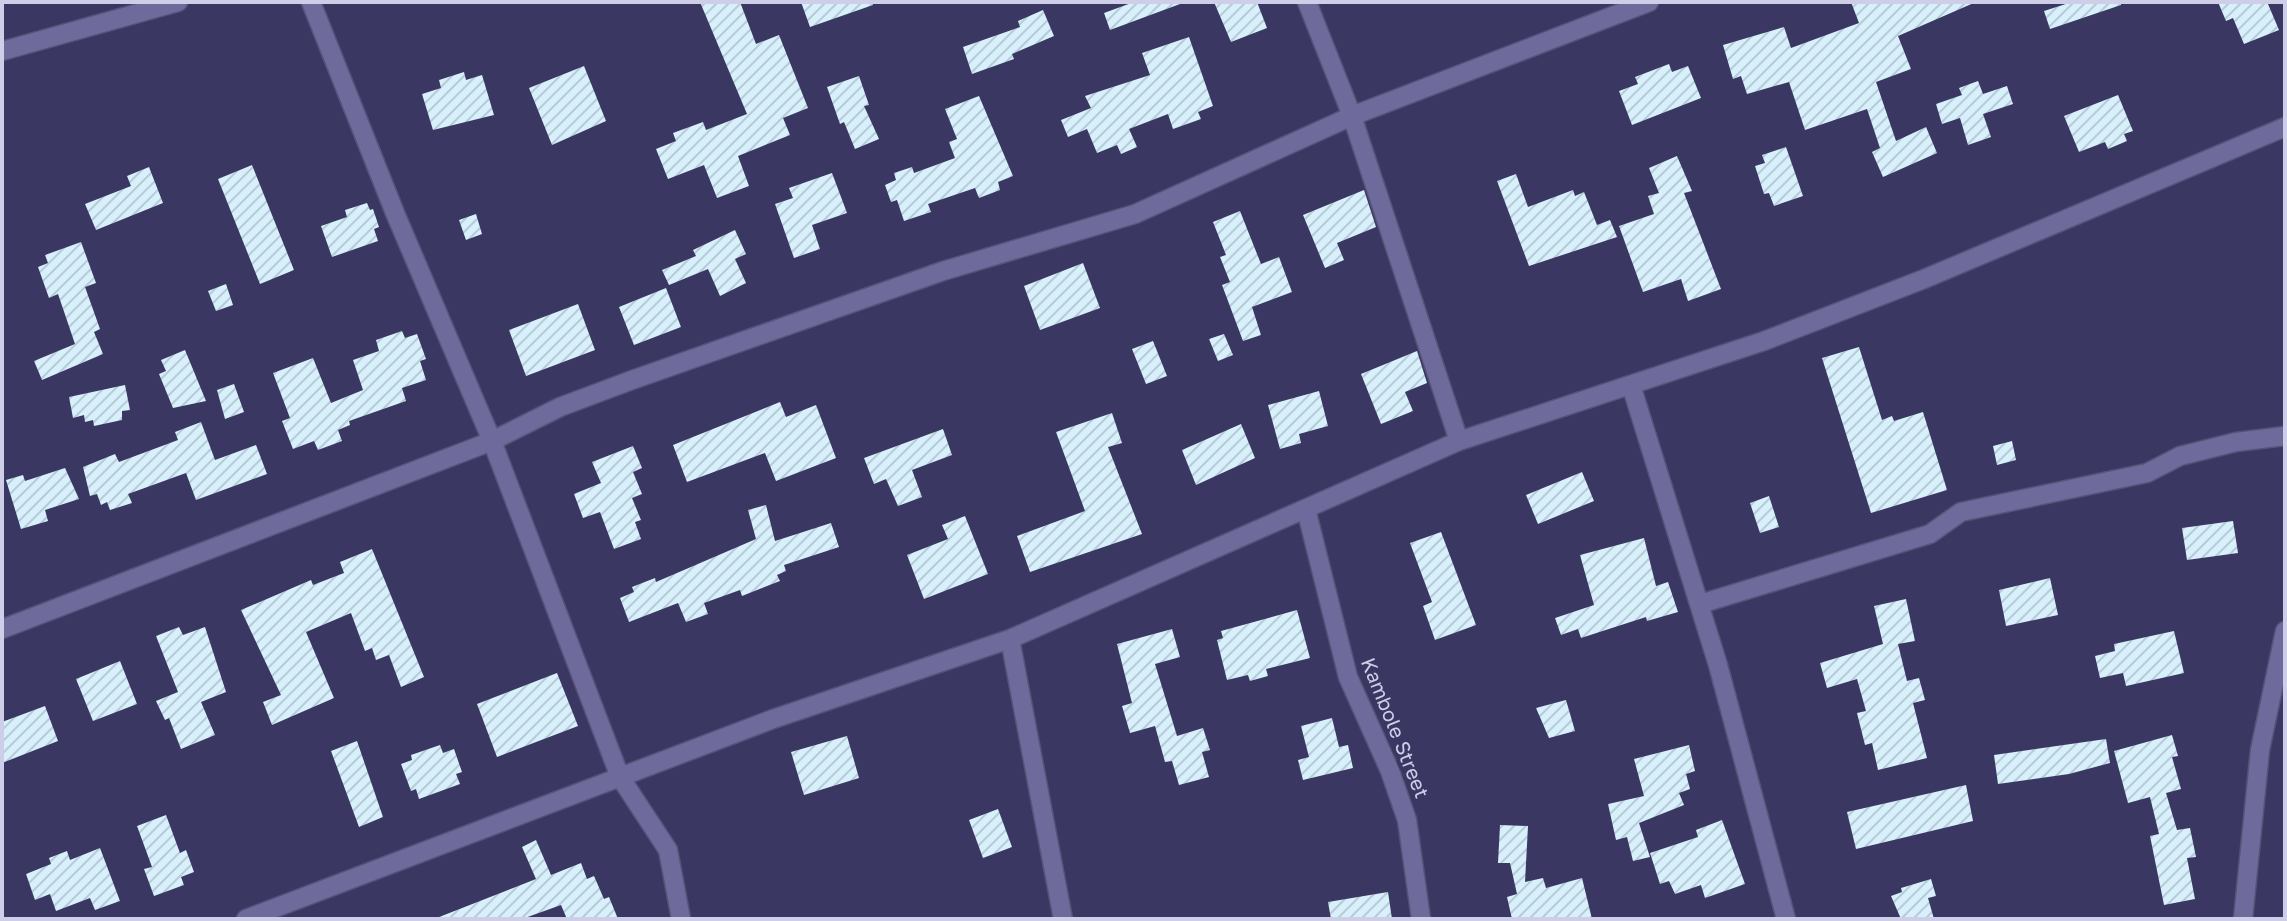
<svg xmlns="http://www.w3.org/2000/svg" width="2287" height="921" viewBox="0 0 2287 921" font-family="'Golos Text',sans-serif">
<defs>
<pattern id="building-hatch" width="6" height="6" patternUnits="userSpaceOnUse" patternTransform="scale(2)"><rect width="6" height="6" fill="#d7f0fb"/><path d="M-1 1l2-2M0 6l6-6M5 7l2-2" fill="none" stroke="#b8ccd7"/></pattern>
</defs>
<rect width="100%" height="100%" fill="#3b3763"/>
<path fill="url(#building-hatch)" d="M700,2H740L756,44L779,35L808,108L783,118L790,135L738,156L749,186L717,198L704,165L668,179L656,149L676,141L673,133L703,122L706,130L747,114Z
M801,2H872L873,5L810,27Z
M1134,2H1180V4L1110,30L1104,13Z
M1214,2H1257L1267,28L1231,42Z
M1851,2H1976L1898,36L1911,69L1876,82L1896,141L1926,127L1937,153L1883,177L1872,152L1880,148L1867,109L1805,130L1789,82L1747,94L1741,76L1733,79L1723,45L1784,27L1791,48L1859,23Z
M2072,2H2121V5L2050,29L2044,11Z
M2218,2H2271L2268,4L2279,30L2244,44L2233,18L2226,21Z
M1043,10L1054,36L1012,54L1014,59L972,74L963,47L1020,27L1018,21Z
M1189,37L1213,106L1198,112L1201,119L1173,129L1168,114L1129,129L1137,147L1121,154L1117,145L1097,153L1087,129L1068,137L1061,120L1091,108L1085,96L1150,75L1142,53Z
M1669,64L1672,72L1688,66L1701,98L1632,125L1619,91L1638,84L1635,77Z
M584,66L606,121L552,145L529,88Z
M464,72L466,80L482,75L494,115L433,130L422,94L441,88L439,80Z
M859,76L869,105L864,106L879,139L855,149L844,122L840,124L827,87Z
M1978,81L1983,94L2007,86L2013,104L1983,114L1991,137L1968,145L1960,118L1942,124L1936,104L1962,95L1959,88Z
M2118,95L2133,131L2124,134L2127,141L2108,149L2105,142L2079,152L2064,116Z
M979,96L1013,176L998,182L1000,190L979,198L975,188L928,204L931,212L904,221L897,200L891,202L885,185L896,180L894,173L912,167L914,173L955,158L949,142L957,139L945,109Z
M1786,147L1803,196L1774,206L1769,193L1764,194L1755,166L1765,163L1762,155Z
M1677,156L1692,191L1684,193L1721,289L1688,301L1681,279L1643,292L1619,226L1654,214L1648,196L1659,193L1649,168Z
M252,165L294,270L260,284L218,179Z
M149,167L163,203L96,230L85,204L131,186L127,176Z
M832,173L847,213L812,225L820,249L794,258L775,204L793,198L789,188Z
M1516,174L1528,207L1573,190L1575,196L1584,192L1597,225L1610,220L1617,237L1529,266L1497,181Z
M1364,190L1376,227L1337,243L1344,260L1325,268L1303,215Z
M367,203L370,210L373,209L379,227L374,229L378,241L332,257L321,226L347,217L345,210Z
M1240,211L1261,264L1279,257L1292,292L1252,307L1261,335L1243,341L1222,285L1230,282L1220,257L1226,255L1213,222Z
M476,214L482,234L466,240L459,220Z
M735,230L746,254L735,259L746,283L720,296L708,269L669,285L662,270L696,256L693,250Z
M81,242L96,283L85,287L100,329L94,332L103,354L42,380L34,361L75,344L58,294L49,298L38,267L48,263L45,255Z
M1083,263L1100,308L1040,330L1024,286Z
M226,284L233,305L216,311L208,291Z
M666,288L681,327L634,345L619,307Z
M578,304L595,350L526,376L509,330Z
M402,331L405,338L417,334L426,359L420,361L426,380L402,388L406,401L349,421L350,425L338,430L342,441L318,450L314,441L293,449L282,421L290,418L273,373L313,358L331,403L363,390L353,360L379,351L376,340Z
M1224,334L1233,355L1218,361L1209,339Z
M1153,341L1167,376L1146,384L1132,349Z
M1859,347L1882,420L1892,416L1894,421L1923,412L1947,490L1871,513L1822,358Z
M185,350L206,401L173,408L159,374L166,371L161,360Z
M1417,351L1427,383L1405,392L1413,411L1381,424L1361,374Z
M234,384L244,412L225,419L217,390Z
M125,385L130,410L122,411V420L94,426L93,420L85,422L84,415L73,418L69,397Z
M1319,391L1328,426L1299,434L1301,443L1280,449L1268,405Z
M780,402L786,417L816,405L836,458L776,481L765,453L687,482L673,445Z
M1112,413L1122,443L1108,447L1142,534L1030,572L1017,536L1085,511L1056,432Z
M201,422L215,460L256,445L267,474L196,500L186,473L128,494L132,503L110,510L107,502L101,505L97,494L90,496L83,467L115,454L119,462L170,443L178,440L175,432Z
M1241,424L1255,458L1196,485L1182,450Z
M943,429L952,455L912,470L922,497L898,506L886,479L874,484L864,458Z
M2012,441L2016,460L1997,465L1993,446Z
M633,446L642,468L633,472L642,494L632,498L641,520L635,522L641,539L614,549L600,512L583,518L574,494L601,483L592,462Z
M65,468L79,499L45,510L48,521L21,529L6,480L23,475L25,481Z
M1582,472L1594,501L1538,524L1526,495Z
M1769,496L1779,527L1760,533L1750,503Z
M766,505L775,541L831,523L839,547L784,565L786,571L777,575L780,581L742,596L740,590L704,603L708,614L686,622L678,603L629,622L620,598L634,592L632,587L655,578L656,582L756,539L748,510Z
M965,516L988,574L924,599L907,555L948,539L942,525Z
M2233,521L2238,553L2187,560L2182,528Z
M1441,532L1476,625L1435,640L1423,606L1432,602L1410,543Z
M1644,538L1656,586L1668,582L1678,612L1647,621L1646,617L1581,638L1578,629L1561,635L1555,618L1594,605L1580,555Z
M372,549L424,677L401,687L389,655L376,660L372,648L365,651L351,613L306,632L334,698L272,725L263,702L281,695L241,610L311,580L313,585L344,573L340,562Z
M2050,578L2058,615L2006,626L1999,590Z
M1906,599L1915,641L1898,644L1907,681L1919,678L1925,700L1913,703L1927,758L1878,770L1872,743L1865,745L1857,713L1866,711L1857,679L1827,688L1820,663L1883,644L1874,606Z
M1297,610L1310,658L1266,669L1268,676L1250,681L1248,675L1227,680L1217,640L1223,638L1221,631Z
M179,627L183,635L205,627L226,692L201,702L215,735L181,749L169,718L165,720L156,701L178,692L156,636Z
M1172,629L1180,657L1155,664L1177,736L1203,728L1210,750L1202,752L1209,777L1179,785L1172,761L1165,762L1155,726L1130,733L1122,706L1132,703L1117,644Z
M2174,631L2184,673L2126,686L2123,673L2100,678L2095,656L2115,651L2114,644Z
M120,661L137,704L93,721L76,679Z
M557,673L578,726L497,757L477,704Z
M1566,700L1575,731L1549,738L1536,708Z
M45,706L58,741L2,763V722Z
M1332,718L1339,747L1348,745L1353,768L1303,780L1298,760L1309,757L1301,726Z
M2172,735L2178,756L2172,757L2181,789L2166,793L2177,830L2190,828L2196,857L2187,858L2195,899L2164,905L2150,836L2159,834L2150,797L2128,803L2114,751Z
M847,736L859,778L804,795L791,752Z
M2106,739L2110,763L2069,774L1998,784L1994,755Z
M357,741L383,817L359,827L331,751Z
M440,745L443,753L454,749L462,772L456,774L460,784L419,799L416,789L411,791L401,764L412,760L411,755Z
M1689,745L1695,771L1686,774L1690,789L1679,793L1684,805L1639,823L1650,857L1633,861L1627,837L1616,840L1608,804L1644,796L1634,759Z
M1966,785L1973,821L1856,849L1847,812Z
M998,809L1012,847L983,858L969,820Z
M166,815L180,853L186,850L194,872L181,877L184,885L154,896L144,869L152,867L137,826Z
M1722,820L1745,884L1705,898L1701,885L1675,894L1669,881L1660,884L1650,853L1698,837L1696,830Z
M1500,825L1528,826L1525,882L1543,878L1546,888L1582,878L1592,919H1512L1507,897L1517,894L1510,863H1498Z
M536,840L551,875L581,863L587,879L594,876L604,899L609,897L618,919H567L561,905L522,919H434L536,879L522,847Z
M100,848L120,901L95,910L90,898L56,911L50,894L35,900L26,874L51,864L49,858L67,851L70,860Z
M1931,879L1936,896L1928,898L1934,919H1901L1891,896L1902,892L1901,888Z
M1388,892L1392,919H1331L1328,902Z"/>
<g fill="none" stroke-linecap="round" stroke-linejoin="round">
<g stroke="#565278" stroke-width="21">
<path id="minor" d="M311,2L395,213L492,441L620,777L668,850L681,919
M1307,2L1352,116L1459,441
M2,51L178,2
M1631,385L1718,665L1786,919
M1306,509L1348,677L1390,771L1407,820L1421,919
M1700,604L1930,534L1961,512L2147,473L2180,456L2236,442L2285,436
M2,629L492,441L560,407L632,380L943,271L1135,214L1352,116L1649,2
M1010,639L1063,919
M246,919L773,719L1010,639L1459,441L1764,341L1924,279L2285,127
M2243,919L2260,750L2285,631"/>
</g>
<use href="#minor" stroke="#6e6b9c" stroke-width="18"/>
</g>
<g text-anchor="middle" stroke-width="8" stroke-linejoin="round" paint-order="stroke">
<g font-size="20" fill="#cecee9" stroke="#3b3763">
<text transform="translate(1395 728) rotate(68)" y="7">Kambole Street</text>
</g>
</g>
<rect width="2287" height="921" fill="none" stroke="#cecee9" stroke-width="8"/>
</svg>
